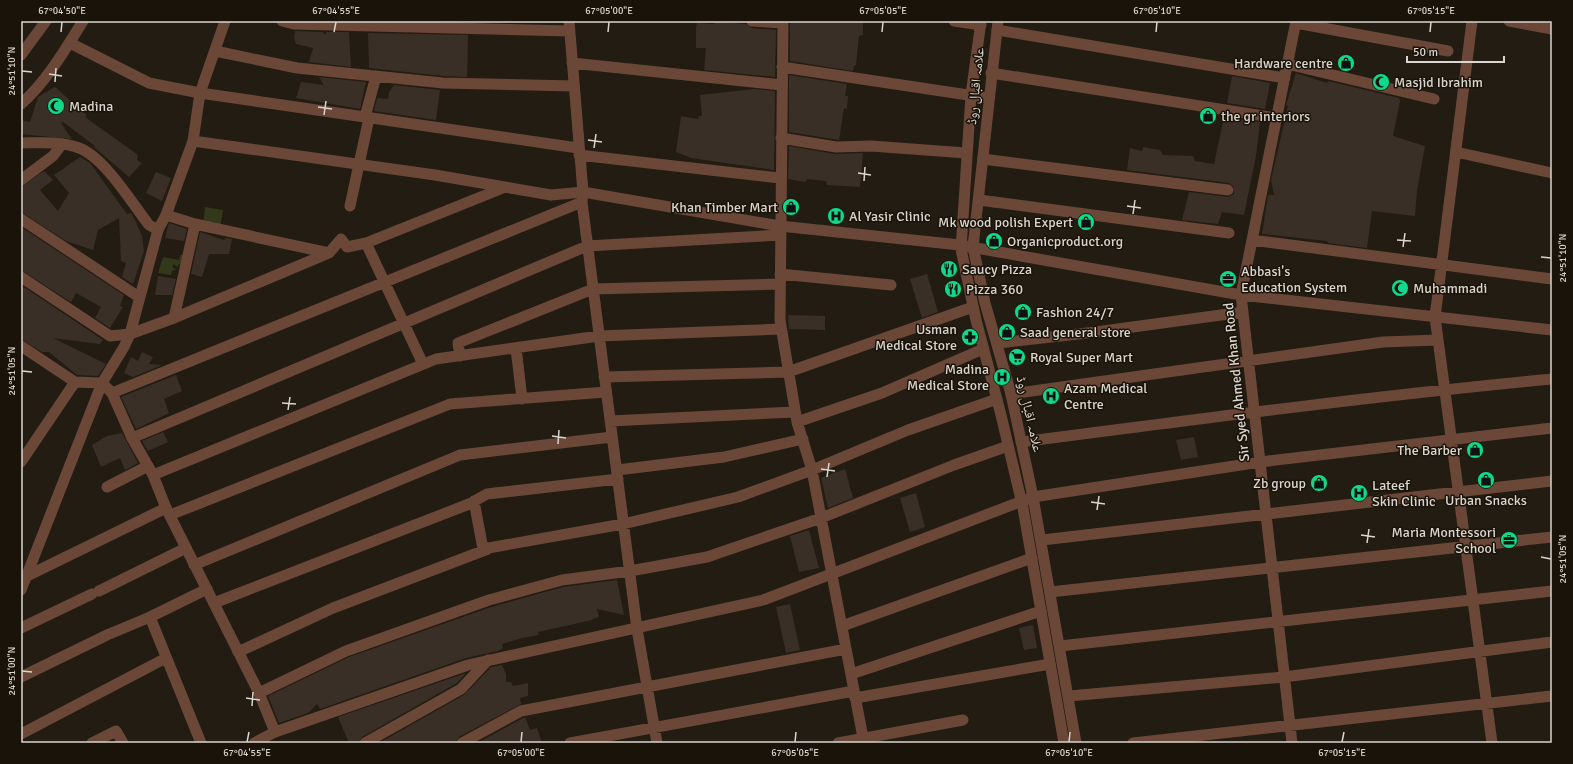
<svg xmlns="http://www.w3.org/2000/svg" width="1573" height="764" viewBox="0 0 1573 764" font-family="Signika,'Noto Naskh Arabic',sans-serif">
<rect width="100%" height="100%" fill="#231c12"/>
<path fill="#323819" d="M205,207L223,210L220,228L203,225Z
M180,255H184L182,264H179L178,267L173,264V268L177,269L172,271L171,275L158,273L163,257L179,260Z"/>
<path fill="#392f27" d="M714,21L746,24L752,28L776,30L775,77L704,70L706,48H696V28L697,23L714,24Z
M790,21H863V35L859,36L856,65L854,66L853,71L790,61Z
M295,31L323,32L326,35V32H349L351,67L309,62L313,48L296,44L294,38Z
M368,33L468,35L467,77L443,76L369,68Z
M1296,73L1327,83L1328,81L1399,98L1400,101L1393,136L1425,146L1417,191L1415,216L1372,211L1367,248L1328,243L1327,241L1262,234L1268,195H1274L1271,180L1288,106L1286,105Z
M789,75L847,84L845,96H848L847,109L844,108L839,140L789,132Z
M1232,76L1270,83L1265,109L1227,103Z
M319,77L366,82L360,109L296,98L301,82L324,85Z
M394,85L440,90L436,120L374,111L377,98L388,99L389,92Z
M55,87L87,115L85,117L138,155L137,160L142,163L129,177L94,147L95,146L63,122L61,123L72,139L21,134V120L30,122L38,97Z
M754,89L775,91L774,170L691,158L676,152L681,116L698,119L699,116H702L700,95Z
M1224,117L1260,122L1256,156L1244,215L1222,212L1218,224L1182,220L1189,192L1228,197L1234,194V187L1229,183L1127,170L1130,148L1142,151L1143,147L1160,150L1163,155L1193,156L1195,161L1214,164Z
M789,146L835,154L863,153L860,187L827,185L826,181L807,179L805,182L788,179Z
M80,157L90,163L127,214L131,213L136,222L142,236L144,251L133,284L122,277L126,263L121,261L119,218L98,230L93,250L66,241L21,212V187L44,171L53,180L40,190L58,211L69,193L54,175Z
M156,172L171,178L162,201L146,193Z
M169,223L187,229L184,241L165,238Z
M21,227L124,295L120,306L123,307L110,328L95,318L101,307L76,293L71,302L21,270Z
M200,232L224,240L226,238L232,239L229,254H209L202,277L191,274Z
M927,274L938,312L922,318L910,279Z
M158,276L176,279L172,295H155Z
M24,287L103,340L100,344L53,338L106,364L98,376L77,375L49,352H42L21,339V292Z
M788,315L825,316V330L789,329Z
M142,352L153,357L149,364L162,365L133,377L124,373L131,357L138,361Z
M176,375L182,391L164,399L169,413L136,429L121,397Z
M163,432L168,442L148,451L142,441Z
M122,433L138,463L125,470L120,458L101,467L92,445L107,436Z
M1194,437L1198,457L1181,460L1176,440Z
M845,469L853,498L828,508L821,478Z
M916,493L925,527L910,532L900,498Z
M809,530L819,568L799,572L790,536Z
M617,580L624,615L597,609L599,617L588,621L538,632L539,635L522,638L502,644L503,648L498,651L466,658L320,709L317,704L308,713L279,723L268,696L349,657L491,607L563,587Z
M790,604L800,650L786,653L776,607Z
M1033,625L1037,648L1024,650L1019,628Z
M502,665L506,674V682H511L513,686L528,683V696L520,698L521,704L459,737L455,743H379L464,695L491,667Z
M466,673L457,683L362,737L358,743H349L338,717Z
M525,717L530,730L537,728L542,743H477Z"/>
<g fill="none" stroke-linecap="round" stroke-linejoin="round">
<path stroke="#6b4737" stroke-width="11" d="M282,21L294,24L570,31
M569,21L583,192L582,202L637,629L657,743
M752,21L783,23
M783,21L780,320L797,422L812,470L864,743
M954,21L981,25
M1472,21L1435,317L1492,743
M1509,21L1552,29
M1296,23L1448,51
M997,30L1285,78
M70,43L149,83L200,93L578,148
M215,51L297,68L443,83L574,86
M572,63L782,85
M1287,64L1434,99
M782,67L988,98
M991,73L1277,118
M365,117L376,76
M781,138L836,147L871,146L966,153
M1456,152L1552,173
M579,155L780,178
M983,159L1228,190
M21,180L53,156L62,144
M979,200L1229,233
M350,206L369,118
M166,215L195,224L329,253
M21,219L139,297
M1252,240L1552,279
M366,243L423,364
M965,246L1241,295L1552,330
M780,274L891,285
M21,277L110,336L130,334L174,318L329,253L341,239L347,247L366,243L503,188
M174,318L195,224
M998,343L1096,332L1243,312
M21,346L75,382
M516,348L522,399
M460,356L458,343L593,289L780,284
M604,377L788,372L973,307
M112,393L582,202
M1011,394L1383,342L1438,340
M610,421L795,412
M797,422L882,393L983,349
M132,438L587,246L780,235
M1021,442C1198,419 1374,396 1552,379
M21,462L75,382L102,383
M617,470L724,457L803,439
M153,475L436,359L599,336L781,329
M107,487L148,466
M1033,497L1260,462L1552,428
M474,501L483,549L623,524L738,497L812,470L908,430L997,399
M170,515L450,404L606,392
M1042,540L1552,481
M194,565L460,455L612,437
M27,576L166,508
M99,591L186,548
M1050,592L1552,537
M214,603L469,504L487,494L618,479
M150,617L207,589
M842,626L1032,558
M21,628L92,594
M1060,646L1552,591
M238,652L333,608L488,549
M851,674L1041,611
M21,677L107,635L150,617L201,743
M259,693L346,651L489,600L562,580L630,571L707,557L821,518L954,465L1008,446
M1069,696L1284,677L1552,642
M855,698L1050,664
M21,734L166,658
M92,743L116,731L123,743
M254,743L275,732
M365,743L461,689L488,660
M462,743L521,711L846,649
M570,743L854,691
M838,743L963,720
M1133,743L1552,696
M1292,743L1241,295L1296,21"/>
<path stroke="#6b4737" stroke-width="11" d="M981,21L971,95L961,249L976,320L1001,415L1023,508L1064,743
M998,21L973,247L985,303L1011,394L1033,497L1076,743
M21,55L46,21
M21,104C46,82 65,50 83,21
M193,141L200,93L225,21
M21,143C40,143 61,141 79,148C104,157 132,203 149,225L158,230
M102,383L112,393L132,438L153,475L166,508L259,693L275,732L468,665L763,600L1033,497
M21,590L102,383L124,347L130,334L158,230L166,215L193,141L435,175L551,195L583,192L780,226L960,245"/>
</g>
<path fill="none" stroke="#dad5cf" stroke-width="1.5" d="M61,32L62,22M334,32L336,22M608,32L609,22M882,32L883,22M1156,32L1157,22M1430,32L1431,22M22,71L32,72M49,74L62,76M55,82L56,68M318,107L332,109M324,115L326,101M588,140L602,142M594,148L596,134M858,173L871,175M864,181L865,167M1127,206L1141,208M1133,214L1135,200M1397,240L1411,241M1403,247L1405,233M1541,257L1551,258M22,371L32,372M282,403L296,404M288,410L290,397M552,436L566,438M558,444L559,430M821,469L835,471M827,477L829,463M1091,502L1105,504M1097,510L1099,496M1361,535L1375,537M1367,543L1369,529M1541,557L1551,559M22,671L32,672M246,698L260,700M252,706L253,692M247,742L249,732M521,742L522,732M795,742L796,732M1069,742L1070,732M1342,742L1344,732"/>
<defs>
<g id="shop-disc" transform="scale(0.9)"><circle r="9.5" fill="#10d98a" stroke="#191309"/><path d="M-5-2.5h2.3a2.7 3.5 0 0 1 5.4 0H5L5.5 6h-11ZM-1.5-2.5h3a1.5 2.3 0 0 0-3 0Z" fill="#111"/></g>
<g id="mosque-disc" transform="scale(0.9)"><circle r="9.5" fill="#10d98a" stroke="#191309"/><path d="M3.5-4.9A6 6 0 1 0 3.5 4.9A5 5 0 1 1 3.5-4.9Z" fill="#111"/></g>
<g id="hospital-disc" transform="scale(0.9)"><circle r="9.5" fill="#10d98a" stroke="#191309"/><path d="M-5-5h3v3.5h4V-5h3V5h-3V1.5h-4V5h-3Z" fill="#111"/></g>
<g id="restaurant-disc" transform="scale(0.9)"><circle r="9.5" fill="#10d98a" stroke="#191309"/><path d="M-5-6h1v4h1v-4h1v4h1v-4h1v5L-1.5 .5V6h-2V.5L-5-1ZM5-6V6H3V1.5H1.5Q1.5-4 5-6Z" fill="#111"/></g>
<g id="office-disc" transform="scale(0.9)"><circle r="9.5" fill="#10d98a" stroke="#191309"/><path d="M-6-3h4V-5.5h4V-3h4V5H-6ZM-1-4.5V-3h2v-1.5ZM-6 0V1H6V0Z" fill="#111"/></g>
<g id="pharmacy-disc" transform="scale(0.9)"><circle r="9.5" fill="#10d98a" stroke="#191309"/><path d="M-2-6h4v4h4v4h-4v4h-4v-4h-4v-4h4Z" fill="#111"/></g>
<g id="supermarket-disc" transform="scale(0.9)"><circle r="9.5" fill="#10d98a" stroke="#191309"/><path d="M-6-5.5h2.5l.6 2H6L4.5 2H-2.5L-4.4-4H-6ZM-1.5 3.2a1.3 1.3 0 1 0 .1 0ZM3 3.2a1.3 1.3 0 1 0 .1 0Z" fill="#111"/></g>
</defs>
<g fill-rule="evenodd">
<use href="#shop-disc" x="1346" y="63"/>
<use href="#mosque-disc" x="1381" y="82"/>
<use href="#mosque-disc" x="56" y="106"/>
<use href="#shop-disc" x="1208" y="116"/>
<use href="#shop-disc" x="791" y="207"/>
<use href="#hospital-disc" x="836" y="216"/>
<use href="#shop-disc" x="1086" y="222"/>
<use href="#shop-disc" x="994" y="241"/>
<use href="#restaurant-disc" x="949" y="269"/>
<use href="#office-disc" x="1228" y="279"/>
<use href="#mosque-disc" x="1400" y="288"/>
<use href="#restaurant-disc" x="953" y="289"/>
<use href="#shop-disc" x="1023" y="312"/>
<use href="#shop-disc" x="1007" y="332"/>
<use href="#pharmacy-disc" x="970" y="337"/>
<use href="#supermarket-disc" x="1017" y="357"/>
<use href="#hospital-disc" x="1002" y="377"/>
<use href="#hospital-disc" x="1051" y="396"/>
<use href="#shop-disc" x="1475" y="450"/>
<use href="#shop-disc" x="1486" y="480"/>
<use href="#shop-disc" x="1319" y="483"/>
<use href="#hospital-disc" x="1359" y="493"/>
<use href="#office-disc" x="1509" y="540"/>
</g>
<g text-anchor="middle" stroke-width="3" stroke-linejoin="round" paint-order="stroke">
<g font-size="14" fill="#dad5cf" stroke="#191309" text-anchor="start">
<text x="1333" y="68" text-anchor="end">Hardware centre</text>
<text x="1394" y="87">Masjid Ibrahim</text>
<text x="69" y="111">Madina</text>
<text x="1221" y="121">the gr interiors</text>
<text x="778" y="212" text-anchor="end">Khan Timber Mart</text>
<text x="849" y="221">Al Yasir Clinic</text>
<text x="1073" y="227" text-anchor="end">Mk wood polish Expert</text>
<text x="1007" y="246">Organicproduct.org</text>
<text x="962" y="274">Saucy Pizza</text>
<text x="1241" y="276">Abbasi's<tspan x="1241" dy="16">Education System</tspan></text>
<text x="1413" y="293">Muhammadi</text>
<text x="966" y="294">Pizza 360</text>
<text x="1036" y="317">Fashion 24/7</text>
<text x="957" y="334" text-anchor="end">Usman<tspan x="957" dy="16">Medical Store</tspan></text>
<text x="1020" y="337">Saad general store</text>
<text x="1030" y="362">Royal Super Mart</text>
<text x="989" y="374" text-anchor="end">Madina<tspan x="989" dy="16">Medical Store</tspan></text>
<text x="1064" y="393">Azam Medical<tspan x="1064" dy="16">Centre</tspan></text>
<text x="1462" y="455" text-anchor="end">The Barber</text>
<text x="1306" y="488" text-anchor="end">Zb group</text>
<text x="1372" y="490">Lateef<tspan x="1372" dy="16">Skin Clinic</tspan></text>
<text x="1486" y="505" text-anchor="middle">Urban Snacks</text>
<text x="1496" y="537" text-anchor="end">Maria Montessori<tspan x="1496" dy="16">School</tspan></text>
</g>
<g font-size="14" fill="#dad5cf" stroke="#191309">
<text transform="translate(975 86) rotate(-84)" y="5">علامہ اقبال روڈ</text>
<text transform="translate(1236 382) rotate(-96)" y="5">Sir Syed Ahmed Khan Road</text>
<text transform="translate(1030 414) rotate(77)" y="5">علامہ اقبال روڈ</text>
</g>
</g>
<rect width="1573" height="764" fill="none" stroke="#191309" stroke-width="44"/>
<path d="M1407 56v6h97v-6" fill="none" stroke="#dad5cf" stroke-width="2"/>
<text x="1413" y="56" font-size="12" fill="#dad5cf" stroke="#191309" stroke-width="3" paint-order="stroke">50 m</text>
<rect x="22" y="22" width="1529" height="720" fill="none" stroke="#dad5cf" stroke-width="1.5"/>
<g font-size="10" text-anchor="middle" fill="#dad5cf">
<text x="62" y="14">67°04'50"E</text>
<text x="336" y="14">67°04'55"E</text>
<text x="609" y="14">67°05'00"E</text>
<text x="883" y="14">67°05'05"E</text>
<text x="1157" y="14">67°05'10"E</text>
<text x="1431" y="14">67°05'15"E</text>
<text transform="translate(11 71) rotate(-90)" y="4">24°51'10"N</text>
<text transform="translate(1562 258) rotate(-90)" y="4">24°51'10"N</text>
<text transform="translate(11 371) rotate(-90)" y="4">24°51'05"N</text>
<text transform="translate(1562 559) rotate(-90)" y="4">24°51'05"N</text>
<text transform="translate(11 671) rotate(-90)" y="4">24°51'00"N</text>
<text x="247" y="756">67°04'55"E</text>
<text x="521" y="756">67°05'00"E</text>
<text x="795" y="756">67°05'05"E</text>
<text x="1069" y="756">67°05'10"E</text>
<text x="1342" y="756">67°05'15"E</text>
</g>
</svg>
